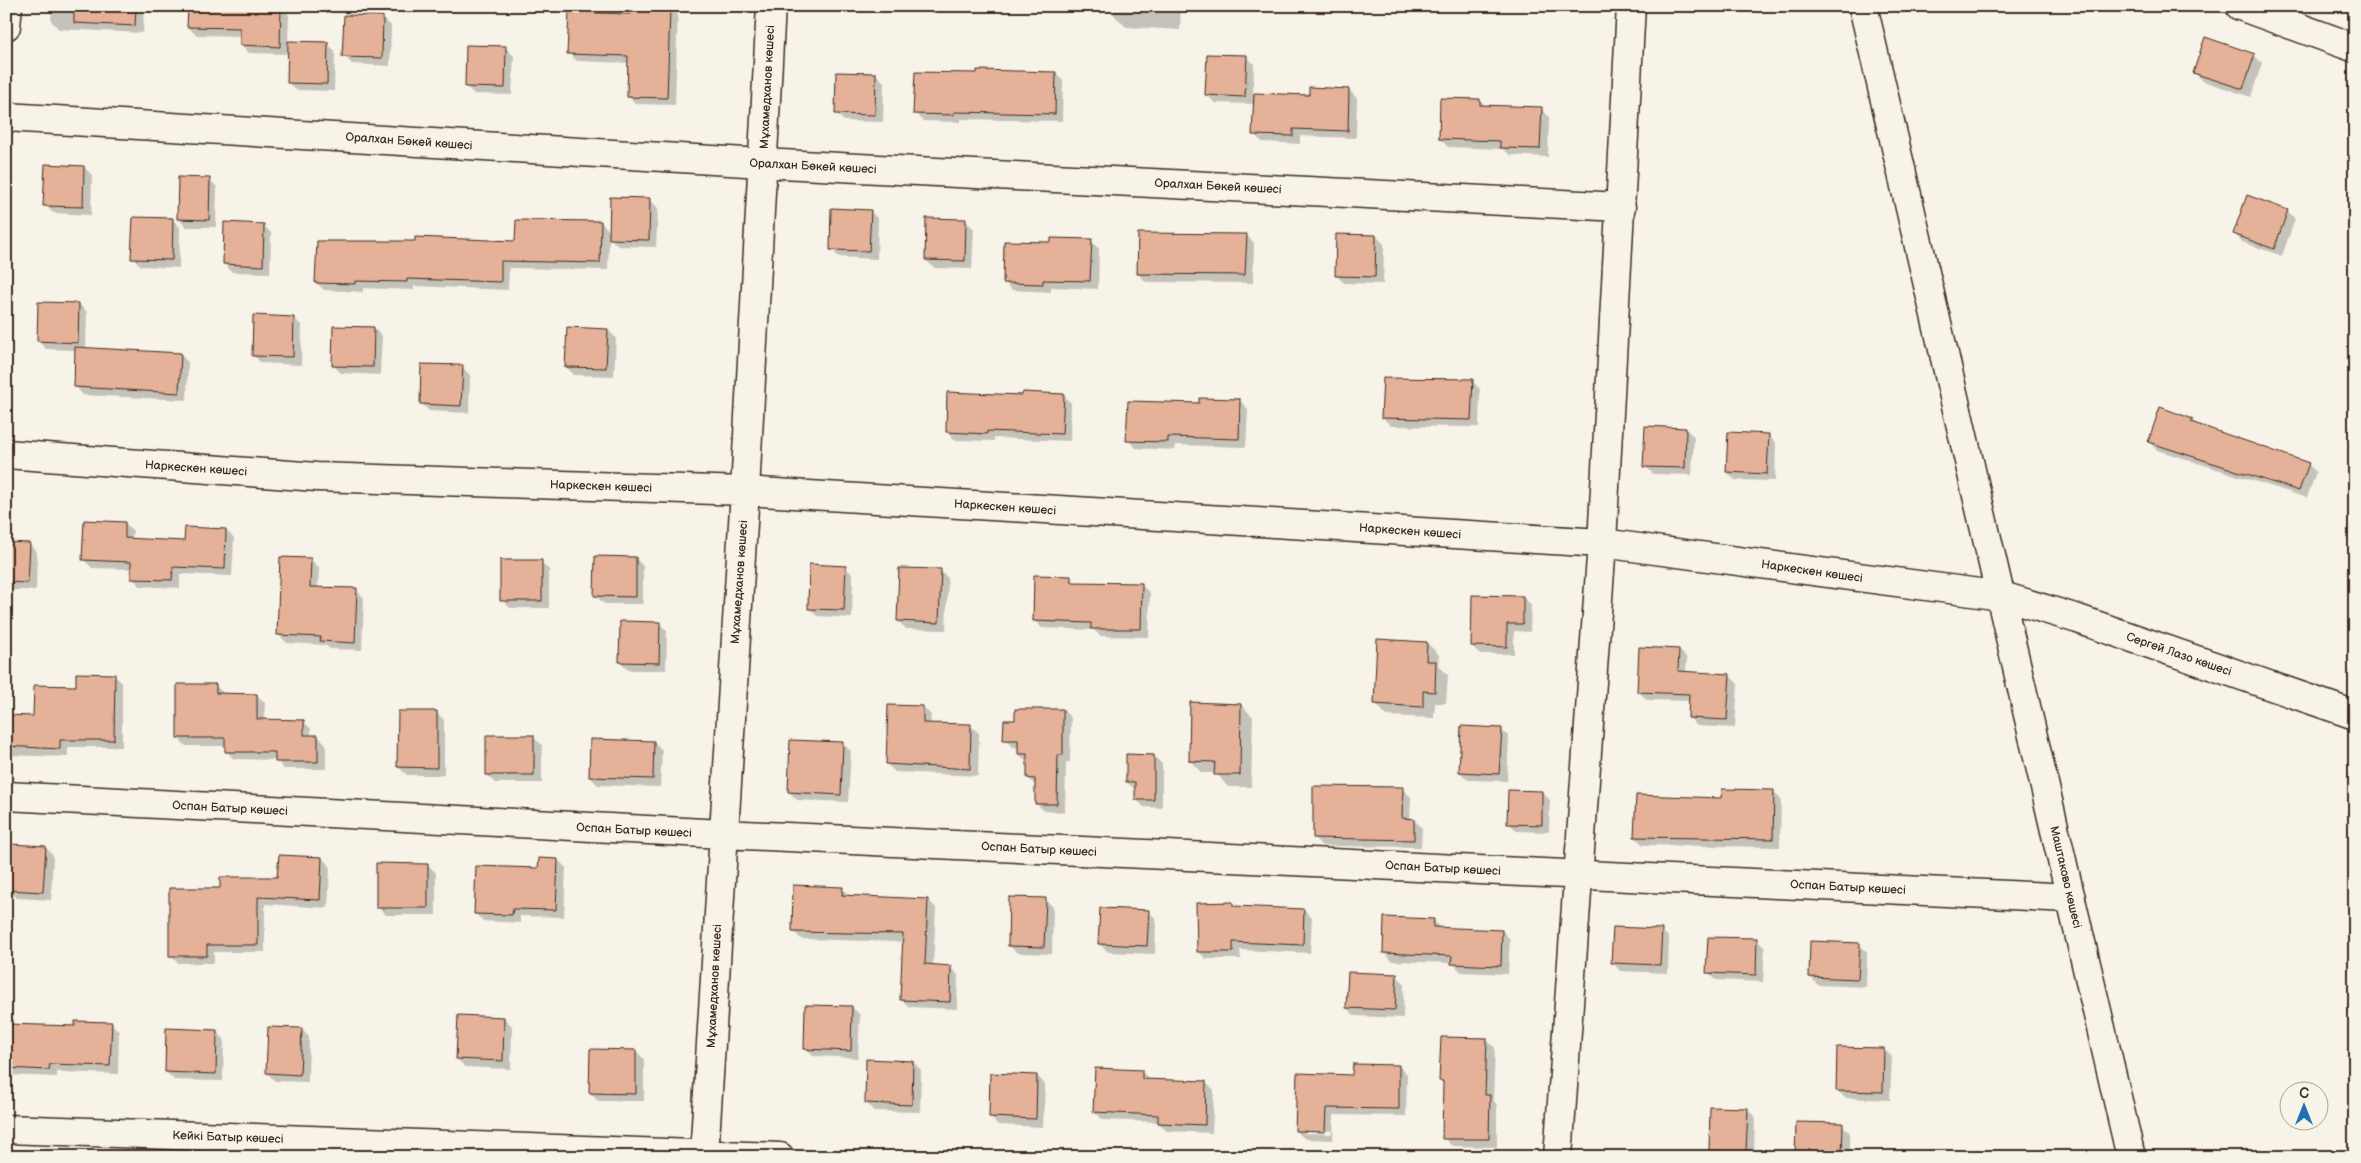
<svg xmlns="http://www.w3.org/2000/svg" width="2361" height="1163" viewBox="0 0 2361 1163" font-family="'Balsamiq Sans',sans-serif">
<rect width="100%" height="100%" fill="#f7f3e8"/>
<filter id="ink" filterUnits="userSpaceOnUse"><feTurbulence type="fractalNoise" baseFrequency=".02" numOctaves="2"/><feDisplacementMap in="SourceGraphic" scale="10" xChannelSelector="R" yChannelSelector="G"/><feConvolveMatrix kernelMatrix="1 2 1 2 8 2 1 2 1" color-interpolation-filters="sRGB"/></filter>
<g filter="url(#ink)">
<path fill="#0003" fill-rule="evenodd" d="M52,6H144L143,33L59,29L51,21Z
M281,6L289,15L288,42L327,43L335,51L334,91L296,90L288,82L289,54L249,53L241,45V36L196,35L188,27Z
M633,6H678L675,105L636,104L628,96L629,63L577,61L569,53L631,16Z
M1048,6H1075L1074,8Z
M1114,6H1181L1180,30L1126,27L1114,15Z
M1440,6H1484V9Z
M2342,6H2355V11L2343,7Z
M383,18L391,26L390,66L352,64L344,56Z
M506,48L514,56L512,95L474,94L466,86Z
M2254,55L2262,63L2251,97L2203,81L2195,73Z
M1246,56L1254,64L1253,95L1310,96L1349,90L1357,98L1356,138L1300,136V144L1262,142L1254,134L1255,104L1215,103L1207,95Z
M838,73L876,74L884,82L883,122L844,121L836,113Z
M1055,73L1063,81L1062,121L961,119V122L923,121L915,113Z
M1480,100L1486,107L1541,108L1549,117L1548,157L1510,155L1503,149L1448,147L1440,139Z
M84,167L92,175L91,215L53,213L45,205Z
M209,179L217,187L216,227H186L178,218Z
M649,199L658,208L656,247L618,246L609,237L608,270L509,268L508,290L414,286V290L363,288V292L324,290L316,282L416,242L516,243L601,222L610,232Z
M870,211L878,219L877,259L839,257L831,249Z
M2287,211L2295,219L2282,256L2242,242L2234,233Z
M172,219L180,227L179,268L141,266L133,258Z
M966,221L974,229L972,269L934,268L926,260Z
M263,225L271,233L270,273L232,272L224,264Z
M1246,235L1254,243L1253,283L1146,282L1138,274Z
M1376,236L1384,244L1383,284L1344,283L1336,275Z
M1091,241L1099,249L1098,289L1051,287V292L1012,290L1004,282L1053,244Z
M79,304L87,312L86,349L180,354L188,362L187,400L83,395L75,386L76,350L46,349L38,341Z
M294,318L302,326L301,365L261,363L253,355Z
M374,328L382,336L380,375L341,373L333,365Z
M608,330L616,338L614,376L574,375L566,367Z
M462,367L470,375L469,413L429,411L421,403Z
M1472,381L1480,389L1479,427L1391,426L1383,418Z
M1063,395L1071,403L1070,441L994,438V441L955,440L947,432L1024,396Z
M1240,401L1248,409L1246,447L1176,445L1175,450L1136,448L1128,440L1200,404Z
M2192,420L2198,426L2308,464L2316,472L2307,498L2157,450L2149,442Z
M1686,429L1694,437L1692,475L1653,474L1645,466Z
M1768,435L1776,443L1775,481L1735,480L1727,472Z
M125,523L133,531L132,540L186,542L226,530L234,538L232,576L180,574V588L140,586L132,578V569L92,568L84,560Z
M6,543L29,544L37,552L36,590H6Z
M635,558L643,566V604H604L596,596Z
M311,560L319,568L318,588L356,590L364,598L362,650L330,649L325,645L287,643L279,635Z
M541,562L549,570V608H510L502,600Z
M845,567L853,575L852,618L817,616L809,608Z
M940,570L948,578L946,630L906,629L898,621Z
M1070,577L1076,584L1141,585L1150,593L1149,637L1100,636L1094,630L1042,628L1034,620Z
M1523,597L1531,605L1530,632L1514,631V654H1480L1472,646Z
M659,623L667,631L666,670H628L620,662Z
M1427,643L1439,655L1438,665L1448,675L1446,703H1435L1434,718L1387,716L1375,703Z
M1679,650L1687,658L1686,673L1730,676L1738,684L1735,728L1697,726L1689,717L1690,701L1647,700L1639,692Z
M114,675L122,683V747H68V757L6,755V716L34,717Z
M215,685L223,693L257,695L265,703L264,721H303L311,729V736H318L326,744V769H284L276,760L234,759L226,751V746H186L178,738Z
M1241,705L1253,717L1251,787H1228L1216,773H1202L1190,761Z
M923,707L931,715L930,725H970L979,733L978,776L895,772L887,764Z
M1063,710L1071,718L1070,762H1066L1065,812L1044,811L1036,803V786L1028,778L1027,762L1019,754V748L1013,747L1005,739L1016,721Z
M436,712L444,720V775H407L398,767Z
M1501,729L1509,737L1507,781L1468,780L1460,772Z
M533,737L542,745V783H495L487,775Z
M654,742L662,750L660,787L598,785L590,777Z
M842,743L851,751L848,802L797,800L789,792Z
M1154,756L1162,764V808L1144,807L1136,799L1135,790L1127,782Z
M1402,789L1411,797L1410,820H1414L1422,828L1421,847L1322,846L1314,838Z
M1773,791L1781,799L1780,847L1643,845L1635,837L1723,800Z
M1542,792L1550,800L1549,832L1517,831L1509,823Z
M45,847L53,855L51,900L17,898L9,890Z
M322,858L330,866L328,908L265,904V952H214V963H178L170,955L221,890L279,878Z
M558,860L566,868L564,917L520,916V923L483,921L475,913L540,870Z
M428,865L436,873V915H386L378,907Z
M842,888L851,897L928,900L936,908L933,966L950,967L958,975L957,1009L909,1007L901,999L904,942L801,939L793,931Z
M1045,899L1053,907L1052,954L1017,953L1009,945Z
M1232,904L1235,907L1304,910L1312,918L1310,953L1240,950L1241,959H1206L1198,951Z
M1148,911L1156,919L1155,954L1108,952L1099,944Z
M1433,920L1441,928L1502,931L1510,939L1508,974L1461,972L1453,963L1392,961L1384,953Z
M1661,930L1669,938L1668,973L1620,971L1612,962Z
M1757,940L1765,948L1763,982L1716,980L1708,972Z
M1859,944L1867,952L1866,987L1818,985L1810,977Z
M1396,975L1404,983L1403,1018L1355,1016L1347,1008Z
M852,1007L860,1015L858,1058L813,1056L805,1048Z
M504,1018L512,1026L511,1069L465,1067L457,1059Z
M111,1023L119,1031L118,1074L57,1072V1077L6,1075V1025L76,1028Z
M301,1029L309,1037L308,1082L275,1081L267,1073Z
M216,1031L224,1039L223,1081L174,1080L166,1072Z
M1487,1040L1495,1048L1493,1100L1497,1105V1147L1452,1146L1444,1138V1084L1440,1080Z
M1884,1049L1892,1057L1890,1100L1845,1098L1837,1090Z
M636,1051L644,1059V1101H598L590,1093Z
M913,1062L921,1070L920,1112L874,1111L866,1103Z
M1399,1066L1407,1074L1406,1116L1334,1115L1333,1140L1305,1139L1296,1131L1354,1076ZM1303,1130L1332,1131L1331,1134L1303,1133Z
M1142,1072L1150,1080L1205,1082L1214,1090L1212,1133L1167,1131L1158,1122L1103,1120L1095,1112Z
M1037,1076L1045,1084L1043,1127L998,1125L990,1117Z
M1747,1109L1755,1117L1754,1157H1717L1710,1150Z
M1842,1125L1850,1133V1157H1796Z
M18,1153L55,1154L58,1157H18Z"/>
<path fill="#e5b198" stroke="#3b2a1e" d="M74,6H136L135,26L74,23Z
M188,6H281L280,47L240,45V28L187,27Z
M630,8L670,10L667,98L627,97L628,56L567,54L569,12L630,14Z
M344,15L383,16L382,58L342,57Z
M2205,37L2255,54L2243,89L2193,73Z
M288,41L328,42L327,84L287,83Z
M466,45L506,46L505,88L465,87Z
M1207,54L1247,55L1245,97L1205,95Z
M977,70L1056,72L1055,114L954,112V115L913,114L915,72L977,73Z
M836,72L876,73L875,115L835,114Z
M1309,87L1349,89L1348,131L1293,129V136L1252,135L1254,93L1309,95Z
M1440,98L1480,99V105L1542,107L1540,149L1500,148V141L1439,139Z
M45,164L84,166L83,207L43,206Z
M178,177L210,178L209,220L177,219Z
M2247,195L2288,210L2274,249L2233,234Z
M610,197L650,198L649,240L609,239Z
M831,208L871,210L869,251L830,250Z
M133,217L173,218L172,260L131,259Z
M926,218L966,219L965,261L925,260Z
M516,220L601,221L600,263L501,261V282L407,279V282L355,281V284L315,283L317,241H415V237L515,241Z
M224,222L264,224L263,266L223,264Z
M1138,233L1247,234L1245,275L1137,274Z
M1336,234L1376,235L1375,277L1335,276Z
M1051,238L1092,239L1090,281L1043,280V284L1003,283L1004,241L1051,242Z
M38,302L79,303L78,343L37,341Z
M253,315L294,317L293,357L252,356Z
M333,326L374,327L373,367L332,366Z
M567,327L608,329L606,368L565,367Z
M75,347L181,353L179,393L74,387Z
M421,364L463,365L461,406L420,404Z
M1383,378L1473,379L1471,420L1381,418Z
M947,392L1022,395L1023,392L1064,394L1062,434L987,431V434L946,432Z
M1199,398L1240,399L1239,439L1168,437V442L1126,441L1128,401L1199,403Z
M2160,407L2193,419L2191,422L2309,463L2299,491L2148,442Z
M1645,426L1686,428L1685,468L1643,467Z
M1728,432L1769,434L1767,474L1726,472Z
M84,520L125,522V538L184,541L185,527L226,529L225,569L173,567L172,580L131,579V562L82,560Z
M6,542L30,543L28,583L6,582Z
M595,556L636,557V597L594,596Z
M280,557L311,558L310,587L357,588L355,643L320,641L321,637L277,635Z
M500,560H542V601H500Z
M809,564L846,566L844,610L808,609Z
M899,568L941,569L939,623L897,621Z
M1034,575L1071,576V582L1142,583L1141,629H1091V623L1033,621Z
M1472,595L1523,596V624H1507V647L1471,646Z
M620,621L660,622L659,663L619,662Z
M1377,639L1427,642L1426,661H1436L1435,692L1423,691V707L1374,704Z
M1639,647L1679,649L1678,671L1730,674L1727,720L1688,718L1689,694L1637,692Z
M76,673L115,674L114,740H60V749L6,746V715L33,716L34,685L76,686Z
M177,684H216V693L257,694V719L304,720V735H318V762H275V752H225V738H177Z
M1190,702L1241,704L1240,775H1214L1215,762L1189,761Z
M888,705L923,706V723L971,724L970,769L886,764Z
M1015,709H1063V755H1058L1057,804H1035V779L1027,778V754H1018V740H1003L1004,720H1015Z
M398,711H437V768L397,767Z
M1461,726L1502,728L1499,774L1459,772Z
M486,735H534V775H486Z
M590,739L654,741L653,779L589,777Z
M790,740L843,742L841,795L788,792Z
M1126,754L1154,755V800H1135V782H1126Z
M1313,786L1403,787L1402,818L1414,819V840L1313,838Z
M1722,789L1774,790L1773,839L1634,837L1636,795L1721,798Z
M1508,790L1542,791V825L1507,824Z
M10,844L46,846L43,892L8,890Z
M279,855L322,857L320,900L258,897V945H207V956H169V888H220V877H277Z
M539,858L558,859L556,910L513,909L512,915L474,914L476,866L538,868Z
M376,863L428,864V908H376Z
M793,885L843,887L842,895L928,899L925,964L951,966L950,1002L900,1000L903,934L792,932Z
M1009,897L1046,898L1044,947L1008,946Z
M1233,902V906L1304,909L1303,945L1233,942V952H1197L1196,903Z
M1100,908L1149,910L1147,946L1098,944Z
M1384,917L1434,919L1433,927L1502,930L1501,966L1451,964L1452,956L1383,953Z
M1613,927L1662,929L1660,965L1611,963Z
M1708,937L1757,938L1756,975L1706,973Z
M1810,941L1860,943L1858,979L1809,977Z
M1348,972L1397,974L1395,1010L1346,1008Z
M805,1005L852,1006L851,1051L804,1049Z
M458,1015L504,1017L503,1061L456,1059Z
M75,1021L112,1022L110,1066L50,1064L49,1070L6,1068V1024L75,1026Z
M268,1027L302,1028L300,1075L266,1073Z
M166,1028L217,1030L216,1074L165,1072Z
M1441,1037L1487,1038L1485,1095H1490L1489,1139H1442L1443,1081H1439Z
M1837,1047L1884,1048L1883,1092L1836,1091Z
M590,1049L636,1050V1094L589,1093Z
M866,1059L913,1061L912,1105L865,1103Z
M1353,1064L1399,1065V1109L1326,1108L1325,1132L1295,1131L1297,1073L1352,1075Z
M1095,1068L1142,1070V1079L1206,1081L1205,1125L1158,1123V1115L1093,1112Z
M990,1073L1037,1075L1036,1119L989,1117Z
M1710,1107L1748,1108L1746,1152L1709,1151Z
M1796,1122L1843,1123L1842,1157H1795Z"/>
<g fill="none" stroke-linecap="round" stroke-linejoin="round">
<g stroke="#3b2a1e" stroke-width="31">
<path id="minor" d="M2240,6L2355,48
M6,26L8,6
M6,117L762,163L1621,207
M6,454L317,477L745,491L1602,543L2002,596
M6,796L723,834L2071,898
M6,1129L780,1157
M704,1157L745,491L771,6
M1558,1157L1602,543L1631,6"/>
</g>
<g stroke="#3b2a1e" stroke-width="31">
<path id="tertiary" d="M2002,596L2078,619L2355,715"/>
</g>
<g stroke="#3b2a1e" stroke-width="31">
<path id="secondary" d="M1863,6L2131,1157"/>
</g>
<use href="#minor" stroke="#f7f3e8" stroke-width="28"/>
<use href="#tertiary" stroke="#f7f3e8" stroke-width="28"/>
<use href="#secondary" stroke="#f7f3e8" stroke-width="28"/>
</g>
</g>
<g text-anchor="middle" stroke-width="4" stroke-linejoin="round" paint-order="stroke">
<g font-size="12" fill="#3b2a1e" stroke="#f7f3e8">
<text transform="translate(767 87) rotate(-87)" y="4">Мұхамедханов көшесі</text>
<text transform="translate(409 141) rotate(4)" y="4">Оралхан Бөкей көшесі</text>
<text transform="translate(813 166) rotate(3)" y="4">Оралхан Бөкей көшесі</text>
<text transform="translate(1218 186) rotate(3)" y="4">Оралхан Бөкей көшесі</text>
<text transform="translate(196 468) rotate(4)" y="4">Наркескен көшесі</text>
<text transform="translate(601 486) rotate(2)" y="4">Наркескен көшесі</text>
<text transform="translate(1005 507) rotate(4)" y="4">Наркескен көшесі</text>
<text transform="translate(1410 531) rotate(4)" y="4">Наркескен көшесі</text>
<text transform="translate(1812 571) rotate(8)" y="4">Наркескен көшесі</text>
<text transform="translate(739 582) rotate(-86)" y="4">Мұхамедханов көшесі</text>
<text transform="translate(2179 654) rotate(19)" y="4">Сергей Лазо көшесі</text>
<text transform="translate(230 808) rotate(3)" y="4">Оспан Батыр көшесі</text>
<text transform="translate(634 830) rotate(3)" y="4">Оспан Батыр көшесі</text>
<text transform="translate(1039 849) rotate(3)" y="4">Оспан Батыр көшесі</text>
<text transform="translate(1443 868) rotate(3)" y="4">Оспан Батыр көшесі</text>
<text transform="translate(2066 877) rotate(77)" y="4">Маштаково көшесі</text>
<text transform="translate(1848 887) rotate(3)" y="4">Оспан Батыр көшесі</text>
<text transform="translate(714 986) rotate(-87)" y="4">Мұхамедханов көшесі</text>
<text transform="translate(228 1137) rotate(2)" y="4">Кейкі Батыр көшесі</text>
</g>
</g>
<rect width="2361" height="1163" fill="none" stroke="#f7f3e8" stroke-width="25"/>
<rect x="12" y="12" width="2336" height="1138" fill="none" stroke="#3b2a1e" stroke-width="2" filter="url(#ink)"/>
<g transform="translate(2304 1106)"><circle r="24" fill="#f7f3e8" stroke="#aca397"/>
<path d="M0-4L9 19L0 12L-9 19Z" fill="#1f6fb2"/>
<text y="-8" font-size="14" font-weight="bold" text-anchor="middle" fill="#3b2a1e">С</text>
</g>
</svg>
